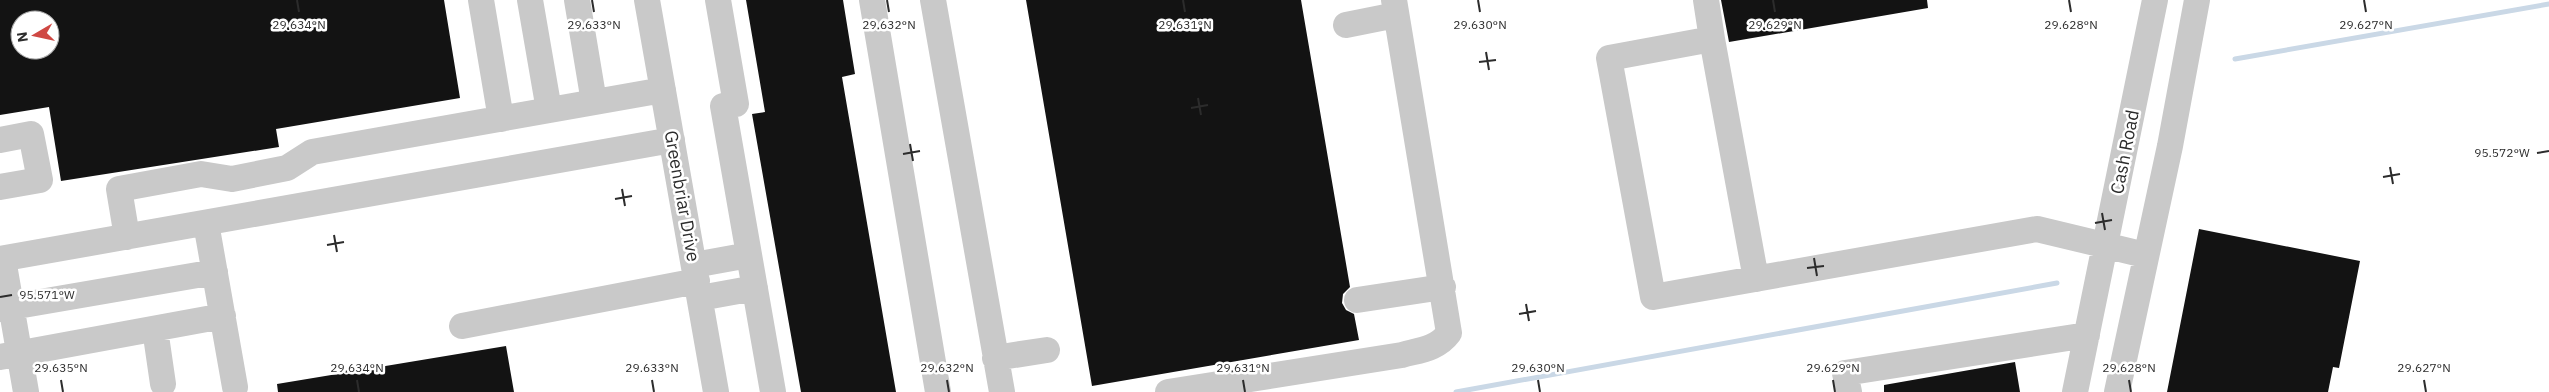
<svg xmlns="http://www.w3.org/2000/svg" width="2549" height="392" viewBox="0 0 2549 392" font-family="'IBM Plex Sans',sans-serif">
<rect width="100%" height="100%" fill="#fff"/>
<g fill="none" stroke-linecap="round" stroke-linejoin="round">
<path stroke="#cad8e6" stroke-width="5" d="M2235,59L2549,4
M1456,392L2057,283"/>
</g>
<path fill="#131313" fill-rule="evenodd" d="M0,0H444L460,98L276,129L279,147L61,181L49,107L0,115ZM20,20H50V50H20Z
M746,0H843L855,74L842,77L896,392H801L752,114L765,112Z
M1026,0H1301L1350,287L1343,294L1342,303L1346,310L1354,314L1359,340L1092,386Z
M1721,0H1927L1928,8L1729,42Z
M2199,229L2360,261L2339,368L2333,367L2328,392H2167Z
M506,346L514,392H278L277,384Z
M2015,362L2020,392H1884V385Z"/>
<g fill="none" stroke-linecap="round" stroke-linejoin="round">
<path stroke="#c9c9c9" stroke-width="26" d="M481,0L501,119
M530,0L549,110
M577,0L594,102
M647,0L716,392
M718,0L736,104
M872,0L938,392
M933,0L1002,392
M1706,0L1712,39L1609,58L1653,297L2037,229L2145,255
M1346,25L1396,15
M1712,39L1756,279
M723,106L773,392
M0,140L31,134L40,180L0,187
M206,223L235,387
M127,237L119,189L201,174L232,179L287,168L312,152L663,90
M0,259L672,140
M3,259L26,392
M694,265L749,255
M700,298L755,288
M1357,300L1443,287
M0,309L215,272
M462,326L697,281
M155,329L163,384
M0,357L223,316
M995,358L1047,350
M1168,392L1402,355C1420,350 1437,349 1449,333L1394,0
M1849,392L1845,373L2087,335
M2075,392L2155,0
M2117,392L2170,146L2197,0"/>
</g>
<path fill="none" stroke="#2c2c2c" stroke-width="2" d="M297,0L299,12M592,0L594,12M887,0L889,12M1183,0L1185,12M1478,0L1480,12M1773,0L1775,12M2069,0L2071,12M2364,0L2366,12M1486,52L1489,70M1479,62L1496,60M1198,98L1201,115M1191,108L1208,105M910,144L913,161M2537,153L2549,151M903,154L920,151M2390,167L2393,184M2383,177L2400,174M622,189L625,206M615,199L632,196M2102,213L2105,230M2095,223L2112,220M334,235L337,252M327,245L344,242M1814,258L1817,276M1807,268L1824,266M0,297L12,295M1526,304L1529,321M1519,314L1536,311M61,380L63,392M357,380L359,392M652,380L654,392M947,380L949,392M1243,380L1245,392M1538,380L1540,392M1833,380L1835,392M2129,380L2131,392M2424,380L2426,392"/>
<g text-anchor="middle" stroke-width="5" stroke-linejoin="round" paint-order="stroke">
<g font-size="18" fill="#2c2c2c" stroke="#fff">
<text transform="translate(2125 152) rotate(-79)" y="6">Cash Road</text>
<text transform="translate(682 196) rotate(80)" y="6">Greenbriar Drive</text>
</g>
</g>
<g font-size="12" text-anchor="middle" fill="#2c2c2c" stroke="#fff" stroke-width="5" stroke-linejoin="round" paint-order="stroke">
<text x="299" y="29">29.634°N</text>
<text x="594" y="29">29.633°N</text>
<text x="889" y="29">29.632°N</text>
<text x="1185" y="29">29.631°N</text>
<text x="1480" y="29">29.630°N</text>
<text x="1775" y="29">29.629°N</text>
<text x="2071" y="29">29.628°N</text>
<text x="2366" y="29">29.627°N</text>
<text x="2502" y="157">95.572°W</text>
<text x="47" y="299">95.571°W</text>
<text x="61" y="372">29.635°N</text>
<text x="357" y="372">29.634°N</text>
<text x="652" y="372">29.633°N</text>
<text x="947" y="372">29.632°N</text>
<text x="1243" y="372">29.631°N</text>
<text x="1538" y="372">29.630°N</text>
<text x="1833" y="372">29.629°N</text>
<text x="2129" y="372">29.628°N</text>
<text x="2424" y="372">29.627°N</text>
</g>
<g transform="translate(35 35) rotate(261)"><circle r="24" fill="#ffffff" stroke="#ababab"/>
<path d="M0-4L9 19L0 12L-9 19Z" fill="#cf4843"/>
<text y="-8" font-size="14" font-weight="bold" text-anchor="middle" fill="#2c2c2c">N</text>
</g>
</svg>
